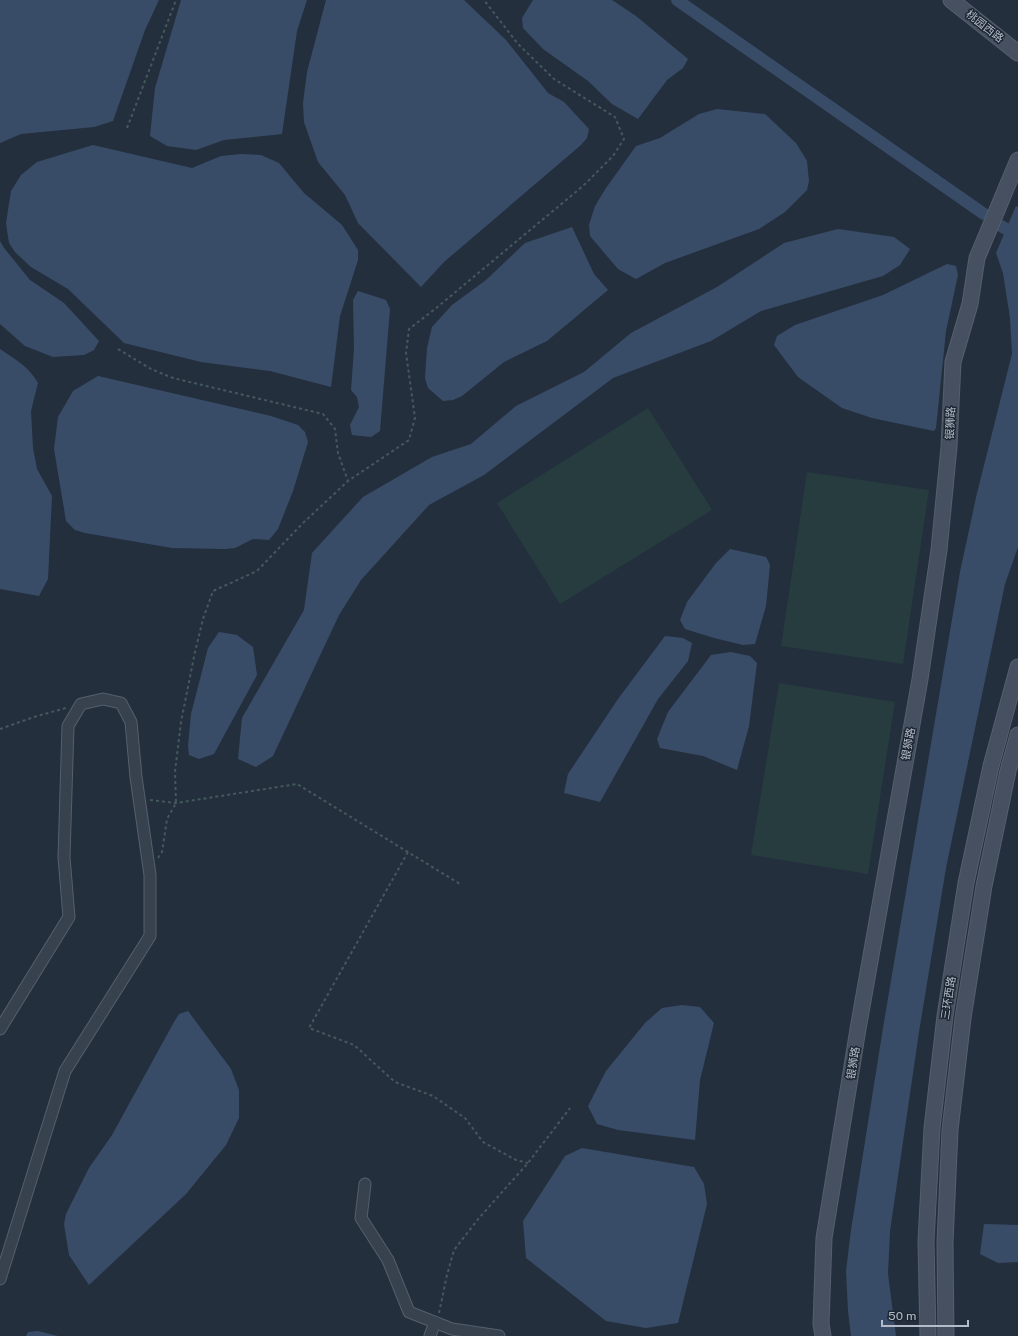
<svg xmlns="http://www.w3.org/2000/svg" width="1018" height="1336" viewBox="0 0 1018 1336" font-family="'Public Sans','Noto Sans SC',sans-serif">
<rect width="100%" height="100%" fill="#242f3e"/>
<path fill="#263c3f" d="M648,408L712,510L560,604L497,503Z
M807,472L929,490L903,664L781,646Z
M779,683L895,702L868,874L751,855Z"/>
<path fill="#394c67" d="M0,0H159L145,30L113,121L94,127L21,134L0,143Z
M181,0H307L297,31L282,134L224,140L196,150L167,146L150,136L155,88Z
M326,0H464L506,40L548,93L564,102L589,129L587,138L581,145L444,262L421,287L358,223L345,195L318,162L304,122L303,103L307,72Z
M533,0H612L636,16L688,59L683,68L667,80L638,119L612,104L588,81L543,49L523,28L522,18Z
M717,109L765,114L796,143L807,161L809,181L807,190L785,212L759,229L665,263L636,279L618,269L590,236L589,225L595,206L606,188L636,146L660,138L699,114Z
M93,145L192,168L221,156L241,154L261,155L279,163L304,193L342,225L358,250V260L340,316L331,387L270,371L201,362L124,343L68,289L31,267L15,252L9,243L6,223L11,191L21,175L37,162Z
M1016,206L1018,207V547L1005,584L946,868L919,1032L890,1231L888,1274L896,1336H851L848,1311L846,1271L851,1230L883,1028L960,572L977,493L1012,354L1010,318L1003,273L996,253Z
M572,227L594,274L608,290L547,341L504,362L462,396L453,400L443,401L428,388L425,378L427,348L432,327L452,305L486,280L525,243Z
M838,229L894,237L910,249L900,265L883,276L761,311L711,341L613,378L484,475L429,505L361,580L339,615L273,756L256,767L238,759L242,718L304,610L312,553L363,497L432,457L471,444L516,406L584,372L631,333L717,287L784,243Z
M0,241L4,248L30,280L64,303L99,341L94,350L84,355L53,357L25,346L0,324Z
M947,264L956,266L958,275L946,331L936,428L934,431L872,418L842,408L798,377L774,345L777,336L795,325L883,295Z
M358,291L386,300L390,309L380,431L371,437L352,435L350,425L359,407L357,397L351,390L354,349L353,300Z
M0,349C15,359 29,367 38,383L31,411L33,448L37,469L52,496L48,579L39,596L0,589Z
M98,376L271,416L298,425L305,432L308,442L293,491L278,529L269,540L253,539L235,548L225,549L172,548L85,533L75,530L66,521L54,449L58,417L73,391Z
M730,549L766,557L770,565L766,606L755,644L743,645L714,638L685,629L680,620L687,602L716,563Z
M219,632L237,635L253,647L257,675L214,754L199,759L189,755L188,746L191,714L208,648Z
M665,636L683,638L692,643L688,661L658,699L600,802L564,793L568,774L618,699Z
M731,652L750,656L757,663L749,726L737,770L703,756L660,748L657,739L668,712L711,655Z
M682,1005L700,1007L714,1023L700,1080L695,1140L618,1130L597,1124L588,1106L606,1071L645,1023L662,1008Z
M188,1011L231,1069L239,1090V1118L226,1145L186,1194L89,1285L69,1255L64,1224L66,1214L89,1168L112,1135L174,1022L179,1014Z
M582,1148L694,1167L704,1184L707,1204L678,1323L646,1328L606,1321L526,1258L523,1221L565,1156Z
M984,1224L1018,1225V1262L998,1263L980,1254Z
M38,1331L58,1336H26L28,1332Z"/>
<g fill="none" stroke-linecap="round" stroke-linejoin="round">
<path stroke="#394c67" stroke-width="12" d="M677,0L984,214
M1001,226L1006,229"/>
<g stroke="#565f6c" stroke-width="13">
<path id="minor" d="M0,1029L69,917L64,857L68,726L81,704L103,699L121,703L131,722L136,777L150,875V936L65,1071L0,1279
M365,1184L361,1218L388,1260L409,1312L452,1329L499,1336
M430,1336L435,1322"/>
</g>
<g stroke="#565f6c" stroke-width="17">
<path id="secondary" d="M951,0L1018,53
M823,1336L821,1324L824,1238L858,1029L920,679L939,550L949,447L953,362L970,304L977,258L1018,160
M928,1336L926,1241L932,1128L945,1016L966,883L991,766L1018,667
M946,1336L945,1242L950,1130L963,1018L984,886L1008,771L1018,735"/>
</g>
<path stroke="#44595c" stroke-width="2" stroke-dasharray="3 3" stroke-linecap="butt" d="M127,128L176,0
M118,349L151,369L173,378L323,414L335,429L338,453L348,481
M0,729L34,717L66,708
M150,800L176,803L297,784L460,884
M408,852L309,1028L354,1045L395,1082L433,1096L465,1118L483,1142L516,1160L528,1163
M158,858L162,852L167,819L176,803L175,772L181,722L195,652L203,619L213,591L257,571L303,523L348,481L409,440L415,418L406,353L409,329L435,309L583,186L613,156L624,139L615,117L554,79L518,44L484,0
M439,1313L447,1275L454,1250L479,1218L528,1163L570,1108"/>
<use href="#minor" stroke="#38414e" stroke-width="11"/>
<use href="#secondary" stroke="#465061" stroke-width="15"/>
</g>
<g text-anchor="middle" stroke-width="3" stroke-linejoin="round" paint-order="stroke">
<g font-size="11" fill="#b4bcc9" stroke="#1d2633">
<text transform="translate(985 26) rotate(38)" y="4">桃园西路</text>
<text transform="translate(950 423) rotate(-87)" y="4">银狮路</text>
<text transform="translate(908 744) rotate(-80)" y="4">银狮路</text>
<text transform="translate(948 998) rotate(-81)" y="4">三环西路</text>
<text transform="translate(853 1063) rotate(-81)" y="4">银狮路</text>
</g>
</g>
<path d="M882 1320v6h86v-6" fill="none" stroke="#b4bcc9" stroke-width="2"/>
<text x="888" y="1320" font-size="12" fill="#b4bcc9" stroke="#1d2633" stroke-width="3" paint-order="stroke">50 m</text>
</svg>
